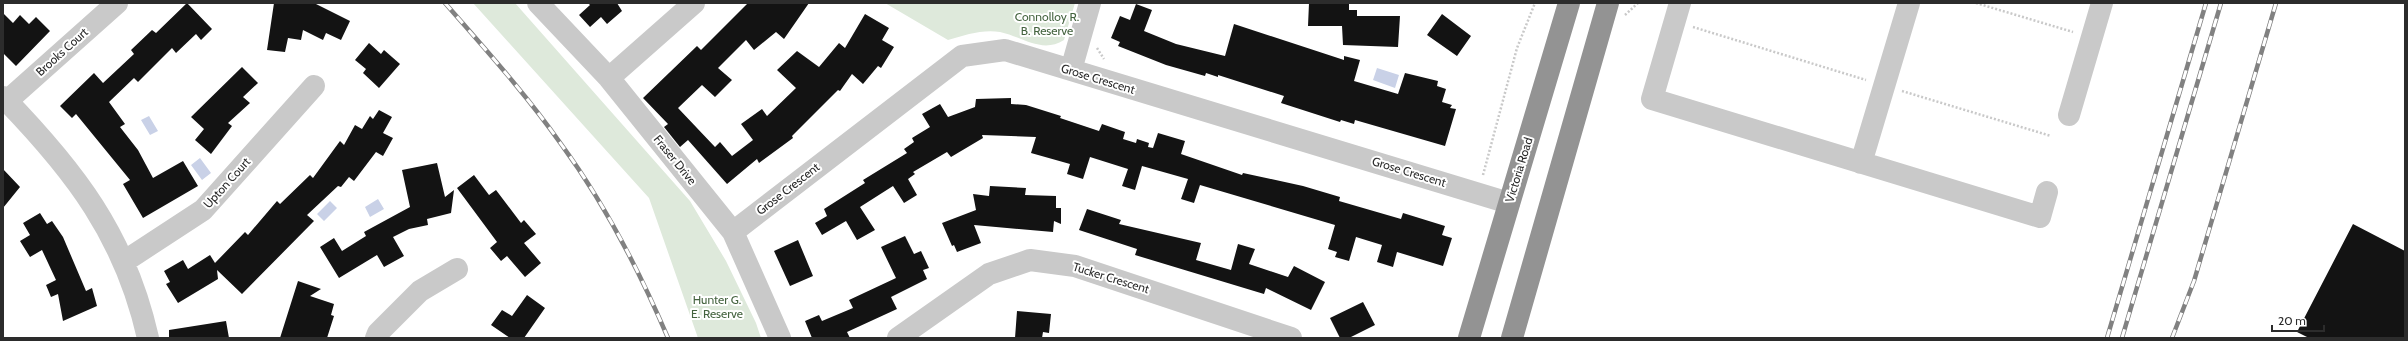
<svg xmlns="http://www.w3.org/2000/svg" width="2408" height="341" viewBox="0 0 2408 341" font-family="Cabin,sans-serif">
<rect width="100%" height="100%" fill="#fff"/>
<path fill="#dee9db" d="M473,3H515L690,201L726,261L756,323L761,338H698L649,198Z
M885,3H1075L1064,40C1042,54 1023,37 1000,32C983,29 965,35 948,40Z"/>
<path fill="#c9d1e7" d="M1377,68L1399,75L1395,88L1373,80Z
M149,116L158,131L150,135L141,120Z
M200,158L211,173L202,180L191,165Z
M378,199L384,209L370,217L365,207Z
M330,201L337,208L324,221L317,214Z"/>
<path fill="#131313" d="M187,3L212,29L201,40L196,34L176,53L172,48L138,82L134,78L109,102L125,124L120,127L138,150L153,178L183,161L198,186L143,218L123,184L130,180L76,114L72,118L60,106L94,73L103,83L134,54L131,50L152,30L156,33Z
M274,3H314L350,21L341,40L326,33L323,40L303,30L301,40L288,38L285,52L267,50Z
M588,3H617L622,11L607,24L601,17L590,27L579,15L590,5Z
M748,3H809L784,39L776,32L754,50L746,40L718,68L732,80L715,97L702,85L678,108L715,147L720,142L732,156L753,140L741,124L762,109L767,116L796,88L777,70L797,51L819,67L839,43L845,48L865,14L889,28L882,40L894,47L881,68L878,66L863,84L852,74L840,91L838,90L792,136L793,138L759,163L757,159L727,184L688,140L680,147L664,127L668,124L643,98L697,46L701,50Z
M1309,3H1349V10H1357V16H1400L1398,47L1343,45L1342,26H1308Z
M1136,4L1152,10L1144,31L1176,44L1225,56L1234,24L1344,60V56L1360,60L1354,81L1398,94L1405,73L1438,81L1437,86L1446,89L1442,102L1452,105L1450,108L1456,109L1445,146L1355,120L1354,124L1341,120L1340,122L1281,103L1284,96L1218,75V77L1206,73L1205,76L1166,65L1118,46L1120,42L1111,38L1120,16L1130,20Z
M3,13L13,23L20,15L29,24L36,17L50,31L16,66L3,53Z
M1442,14L1471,36L1457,56L1427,35Z
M369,43L381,54L384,50L400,64L379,88L363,73L366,69L355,60Z
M242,67L258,83L243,97L250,103L228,123L232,126L211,154L195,140L204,129L191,117Z
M1011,98V104L1026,105L1061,116L1060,118L1099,131L1102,124L1125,132L1123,139L1136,143L1137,139L1149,143L1148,147L1153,148L1158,133L1185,141L1181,154L1242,175L1243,173L1303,186L1340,197L1339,201L1401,219L1403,213L1445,226L1442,235L1452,238L1443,266L1397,252L1393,267L1377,262L1382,245L1356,237L1349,261L1335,257L1337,252L1328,249L1335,225L1200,185L1194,203L1181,199L1188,179L1142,166L1135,190L1122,186L1128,169L1090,157L1083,179L1067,174L1070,164L1031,153L1036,137L982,135L983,138L951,157L947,152L913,172L915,174L908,179L917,195L904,203L893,186L860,207L875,230L857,240L846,221L822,235L815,223L827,216L824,209L865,183L863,180L907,153L904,149L914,142L912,138L930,127L922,114L940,104L948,117L975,107L976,99Z
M379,110L392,117L383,133L393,138L383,156L376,152L354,181L349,177L341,187L338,186L307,215L314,221L242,294L217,270L218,279L178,303L166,284L170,282L164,271L183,260L188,269L210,255L215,263L245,232L248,235L277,201L280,204L310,175L313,178L340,141L344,145L355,125L362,129L370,116L373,119Z
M437,163L445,197L454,190L451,213L427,219L428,225L409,229L393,237L404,256L384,267L377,255L339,278L320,247L334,238L342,251L366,236L364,232L410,207L402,170Z
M3,169L20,187L3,208Z
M474,175L489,195L496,190L521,223L524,220L536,234L524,243L541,263L525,277L507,256L501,261L490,248L497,242L457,188Z
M990,186L1026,188L1025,195L1056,196V208H1061V224L1054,221L1053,232L974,225L981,243L957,252L954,245L952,246L942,223L976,210L973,194L989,196Z
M1087,209L1121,220L1119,224L1201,243L1196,260L1231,270L1238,244L1255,249L1249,264L1288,277L1294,266L1325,282L1311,310L1266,288L1264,294L1135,255L1137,249L1079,230Z
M40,213L47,224L52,221L63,237L86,291L92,288L97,306L63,321L58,294L51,297L46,285L56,280L42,250L30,257L20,241L30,235L23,223Z
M2353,224L2405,251V338H2309L2297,332Z
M905,236L914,254L921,251L929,268L923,270L927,279L891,297L897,309L847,332L850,338H812L805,321L819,315L822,321L853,308L849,300L896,278L881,247Z
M798,240L813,276L790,286L774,251Z
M298,281L321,289L310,296L334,304L331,315L334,316L327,338H280Z
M527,295L545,308L524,338H510L491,325L502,310L512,316Z
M1363,302L1375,325L1349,338H1340L1330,318Z
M1017,311L1051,314L1049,333L1043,332L1042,338H1015Z
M226,321L229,338H169V330Z"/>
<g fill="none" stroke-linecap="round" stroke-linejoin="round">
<path stroke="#c9c9c9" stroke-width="2.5" stroke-dasharray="2 2" stroke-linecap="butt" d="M1976,3L2073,32
M1625,15L1638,3
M1693,27L1866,80
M1097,48L1104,59
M1902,91L2051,136
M1483,175L1517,48L1535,3"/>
<path stroke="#c9c9c9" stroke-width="22" d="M538,3L609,78L733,232L780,338
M1680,3L1652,99L2040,217L2047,192
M1071,70L1090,3
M609,78L694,3
M3,97C75,171 125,236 148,338
M7,101L117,3
M2069,115L2102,3
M1861,163L1909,3
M733,232L962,56L1005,50L1509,203
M125,261L203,210L314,86
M376,338L378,333L420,291L457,269
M898,338L989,274L1030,260L1075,266L1291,338"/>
<path stroke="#939393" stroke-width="22" d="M1469,338L1569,3
M1512,338L1608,3"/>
<g stroke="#818181" stroke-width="4.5">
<path id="rail" d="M445,3C485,49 526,94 561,144C605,204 639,270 668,338
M2107,338L2206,3
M2122,338L2221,3
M2172,338L2194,281L2276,3"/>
</g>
<use href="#rail" stroke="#fff" stroke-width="3" stroke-dasharray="9" stroke-linecap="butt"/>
</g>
<g text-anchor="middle" stroke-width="4" stroke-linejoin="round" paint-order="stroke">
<g font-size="12" fill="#44633f" stroke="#fff">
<text x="1047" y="21">Connolloy R.<tspan x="1047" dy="14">B. Reserve</tspan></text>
<text x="717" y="304">Hunter G.<tspan x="717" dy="14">E. Reserve</tspan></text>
</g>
<g font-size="12" fill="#2c2c2c" stroke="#fff">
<text transform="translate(62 52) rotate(-42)" y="4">Brooks Court</text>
<text transform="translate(1098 79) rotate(17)" y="4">Grose Crescent</text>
<text transform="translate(675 160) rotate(51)" y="4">Fraser Drive</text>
<text transform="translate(1519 170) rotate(-73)" y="4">Victoria Road</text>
<text transform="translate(1409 172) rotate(17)" y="4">Grose Crescent</text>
<text transform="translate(227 183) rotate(-48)" y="4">Upton Court</text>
<text transform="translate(788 189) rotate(-38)" y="4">Grose Crescent</text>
<text transform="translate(1111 278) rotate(17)" y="4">Tucker Crescent</text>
</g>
</g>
<rect width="2408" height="341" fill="none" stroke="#2c2c2c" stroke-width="8"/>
<path d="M2272 325v6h52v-6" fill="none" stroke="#2c2c2c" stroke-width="2"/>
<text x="2278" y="325" font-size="12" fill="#2c2c2c" stroke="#ffffff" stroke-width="3" paint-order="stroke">20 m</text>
</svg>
